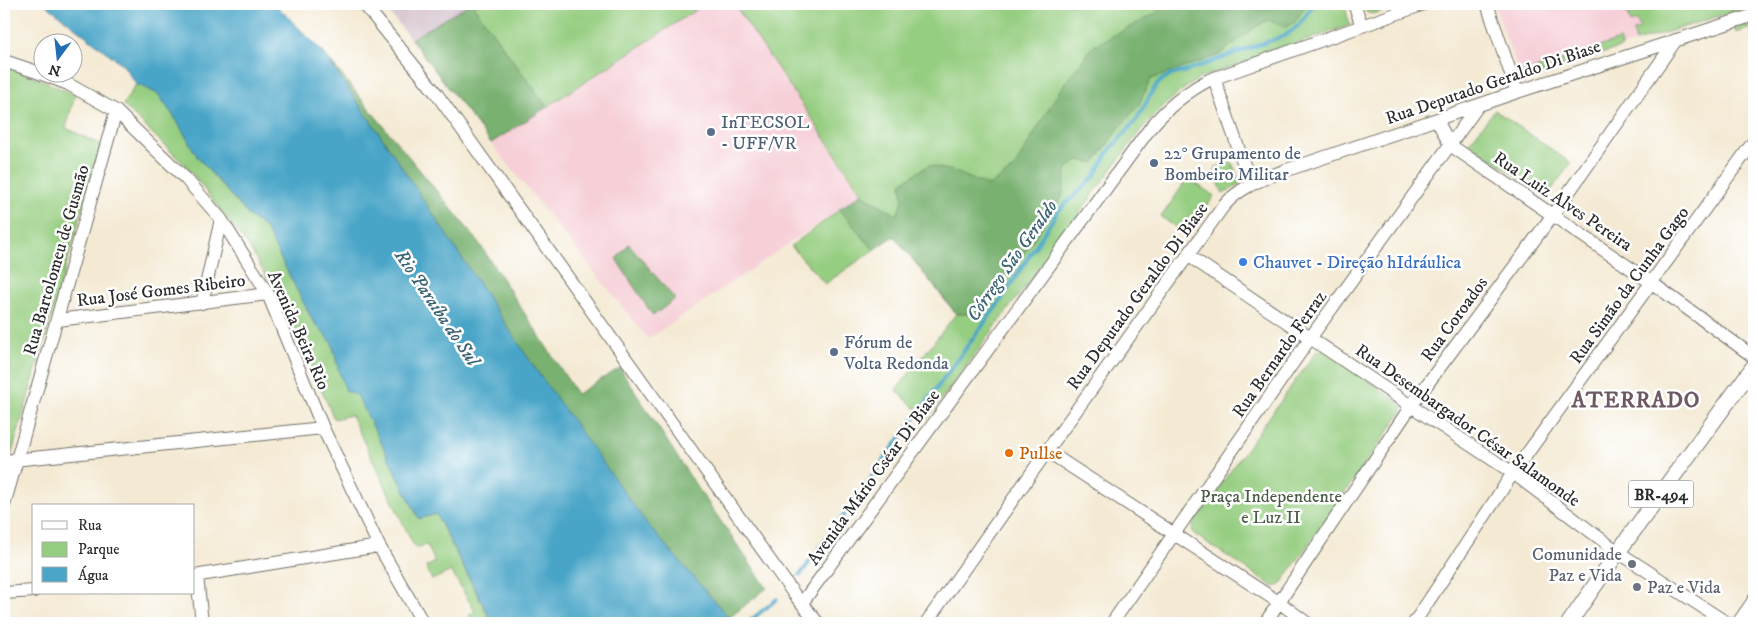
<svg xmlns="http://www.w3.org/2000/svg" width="1758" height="627" viewBox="0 0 1758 627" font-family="'IM FELL DW Pica',serif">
<rect width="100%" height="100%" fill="#fff"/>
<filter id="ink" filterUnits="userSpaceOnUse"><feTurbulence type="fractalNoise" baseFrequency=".02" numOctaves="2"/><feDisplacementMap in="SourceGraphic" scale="10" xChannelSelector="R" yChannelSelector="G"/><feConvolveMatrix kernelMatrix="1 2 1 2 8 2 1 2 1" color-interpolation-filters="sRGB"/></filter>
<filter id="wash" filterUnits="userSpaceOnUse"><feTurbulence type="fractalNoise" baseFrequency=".0096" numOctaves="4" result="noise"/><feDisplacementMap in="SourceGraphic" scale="20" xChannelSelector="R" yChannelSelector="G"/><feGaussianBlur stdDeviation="1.12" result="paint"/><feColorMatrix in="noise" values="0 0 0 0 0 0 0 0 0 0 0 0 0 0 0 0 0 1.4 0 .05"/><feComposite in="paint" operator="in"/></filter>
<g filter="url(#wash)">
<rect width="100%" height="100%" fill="#f4ead4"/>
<path fill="#f6cfd7" d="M705,4H734L862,194L648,339L491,143Z
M1494,4H1754V5L1521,80Z"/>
<path fill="#d1bdc9" d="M382,4H470L411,39Z"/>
<path fill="#96ce81" stroke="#607c56" d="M470,4H705L491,143L411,39Z
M734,4H1344L1350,25L1200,78C1176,93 1158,110 1140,131L927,419L896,390L956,314L894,236L825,284L791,246L862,193Z
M1360,4H1380L1382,11C1372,15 1365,15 1360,4Z
M1648,4H1754V5L1636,42L1633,31L1640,29L1637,21L1630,23L1627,11Z
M1754,21V27L1736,33L1734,28Z
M1619,40L1622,47L1521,80L1519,75Z
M4,67L35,77L75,95L66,128L101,145L11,456H4Z
M136,84L158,94L177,121L198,158L248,215L265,228L313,321L332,343L339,372L357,394L419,519L436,514L489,618L480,623H472L469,615L475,611L451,571L432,580L426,567L435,562L427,545L415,548L351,415L334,419L295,327L249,247L187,167L123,105Z
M1495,110L1571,163L1546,197L1469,143Z
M1232,162L1240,184L1223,194L1215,174L1216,167Z
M1188,178L1214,196L1186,234L1161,217Z
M1323,349L1403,405L1402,411L1280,585L1274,587L1194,534L1192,529L1194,522L1316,352Z"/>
<path fill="#78b16f" stroke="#526e4d" d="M470,4H472L547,107L491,143L411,39Z
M1166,4H1306L1295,22L1285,27L1268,20L1254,28L1219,55L1151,79L1138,106L1119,128L1094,163L1079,160L1067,168L1062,197L1013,269L979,314H957L894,236L874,250L839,209L862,194L897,215L903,200L901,183L929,165L953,171L989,186L1014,168L1060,90L1093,46L1153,15Z
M322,51L477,240L577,394L620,368L691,478L767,588L729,618L647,524L611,476L534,367L379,133Z
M629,244L675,299L653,316L616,259Z"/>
<path fill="#4aa5c8" stroke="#3a687a" d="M45,4H272L278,7L322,51L379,133L534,367L647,524L729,618L749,622L750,623H493L436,514L419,519L357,395L346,391L339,372L332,343L313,321L265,228L248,215L198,158L177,121L158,94L136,84L123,65Z"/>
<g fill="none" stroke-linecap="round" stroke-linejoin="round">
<path stroke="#4aa5c8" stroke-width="4" d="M800,575L999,303L1058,211L1095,176L1109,151L1137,119L1155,87L1163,79L1171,75L1186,71L1286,35L1299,25L1314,4
M747,623L777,599"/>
</g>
</g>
<g filter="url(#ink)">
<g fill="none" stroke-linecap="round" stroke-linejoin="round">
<g stroke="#716e66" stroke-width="14">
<path id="minor" d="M364,4L436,93L794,594L818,623
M1354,4L1362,26
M1487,4L1517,92
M4,61L34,71L68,84L116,111L186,179L221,219L268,294L323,428L379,546L423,623
M1214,78L1251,185
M1437,120L1450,145L1652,283L1754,357
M1189,256L1411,406L1513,473L1618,552L1727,623
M202,303L221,219
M58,320L268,294
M1047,451L1280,603L1307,623
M4,461L323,428
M4,505L116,111
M194,576L379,546
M197,576L202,623
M4,593L34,591
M802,603L1151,127C1167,108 1186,92 1209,80L1424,4
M926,623L1047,451L1222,208C1239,186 1265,178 1290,169L1517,92L1754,15
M1112,623L1311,337L1478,106
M1265,623L1411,406L1552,216L1676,40
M1414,623L1513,473L1754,141
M1738,623L1754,600"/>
</g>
<g stroke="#716e66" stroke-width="17">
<path id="major" d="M1569,623L1618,552L1754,366"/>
</g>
<use href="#minor" stroke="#fff" stroke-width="12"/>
<use href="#major" stroke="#fff" stroke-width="15"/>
</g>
</g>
<g fill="#5c6f8a" stroke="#fff" stroke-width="2">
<circle cx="711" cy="132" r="5"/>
<circle cx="1154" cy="163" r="5"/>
<circle cx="834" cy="352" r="5"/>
</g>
<circle fill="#3f7fe0" stroke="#fff" stroke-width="2" cx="1243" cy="262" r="5"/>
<circle fill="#e8710a" stroke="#fff" stroke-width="2" cx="1009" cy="453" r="5"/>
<g fill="#6b7280" stroke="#fff" stroke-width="2">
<circle cx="1632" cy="564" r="5"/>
<circle cx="1637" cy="587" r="5"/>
</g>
<g text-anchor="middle" stroke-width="5" stroke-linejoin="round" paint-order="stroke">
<rect fill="#fff" stroke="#6b6b6b" stroke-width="1" x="1628.5" y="480.5" width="65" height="27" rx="4"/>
<g font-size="16" font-weight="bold" fill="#2b2b2b">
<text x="1661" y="500">BR-494</text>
</g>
<g font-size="18" fill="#2b2b2b" stroke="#fff">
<text transform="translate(1493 82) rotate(-19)" y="6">Rua Deputado Geraldo Di Biase</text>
<text transform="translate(1563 201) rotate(34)" y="6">Rua Luiz Alves Pereira</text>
<text transform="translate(56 260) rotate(-74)" y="6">Rua Bartolomeu de Gusmão</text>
<text transform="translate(1629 285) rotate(-54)" y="6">Rua Simão da Cunha Gago</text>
<text transform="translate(161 290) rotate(-7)" y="6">Rua José Gomes Ribeiro</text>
<text transform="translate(1137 296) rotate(-54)" y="6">Rua Deputado Geraldo Di Biase</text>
<text transform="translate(1454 319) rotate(-54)" y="6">Rua Coroados</text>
<text transform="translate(299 330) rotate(66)" y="6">Avenida Beira Rio</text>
<text transform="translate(1279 354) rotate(-55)" y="6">Rua Bernardo Ferraz</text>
<text transform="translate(1468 425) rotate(35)" y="6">Rua Desembargador César Salamonde</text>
<text transform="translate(873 477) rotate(-54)" y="6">Avenida Mário Cséar Di Biase</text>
</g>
<g font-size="18" fill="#4e5e75" stroke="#fff" text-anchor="start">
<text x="721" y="128">InTECSOL<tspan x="721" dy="21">- UFF/VR</tspan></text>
<text x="1164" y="159">22° Grupamento de<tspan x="1164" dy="21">Bombeiro Militar</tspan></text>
<text x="844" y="348">Fórum de<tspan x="844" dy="21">Volta Redonda</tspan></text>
</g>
<g font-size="18" fill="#366cbe" stroke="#fff" text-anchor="start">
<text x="1253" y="268">Chauvet - Direção hIdráulica</text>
</g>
<g font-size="18" fill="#c56008" stroke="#fff" text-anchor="start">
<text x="1019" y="459">Pullse</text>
</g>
<g font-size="18" fill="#4b5c45" stroke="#fff">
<text x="1271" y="502">Praça Independente<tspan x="1271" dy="21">e Luz II</tspan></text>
</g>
<g font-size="18" fill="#5b616d" stroke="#fff" text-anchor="end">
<text x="1622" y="560">Comunidade<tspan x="1622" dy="21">Paz e Vida</tspan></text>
<text x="1647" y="593" text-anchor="start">Paz e Vida</text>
</g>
<g font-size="19" font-style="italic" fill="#396272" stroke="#fff">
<text transform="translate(1011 260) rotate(-55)" y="7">Córrego São Geraldo</text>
<text transform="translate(438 307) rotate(56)" y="7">Rio Paraíba do Sul</text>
</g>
<g font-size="22" font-weight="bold" letter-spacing="1" fill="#6d5863" stroke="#fff">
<text x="1636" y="407">ATERRADO</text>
</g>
</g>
<rect width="1758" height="627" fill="none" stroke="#fff" stroke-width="20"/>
<rect x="32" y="504" width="162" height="90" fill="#ffffff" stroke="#aaaaaa"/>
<rect x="42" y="521" width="25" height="8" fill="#ffffff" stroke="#aaaaaa"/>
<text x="78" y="530" font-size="15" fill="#2b2b2b">Rua</text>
<rect x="42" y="542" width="25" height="15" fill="#96ce81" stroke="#aaaaaa"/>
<text x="78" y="554" font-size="15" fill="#2b2b2b">Parque</text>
<rect x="42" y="567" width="25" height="15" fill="#4aa5c8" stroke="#aaaaaa"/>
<text x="78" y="580" font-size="15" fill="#2b2b2b">Água</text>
<g transform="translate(58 58) rotate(195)"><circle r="24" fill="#ffffff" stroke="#aaaaaa"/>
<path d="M0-4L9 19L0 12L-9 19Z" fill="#1f6fb2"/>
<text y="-8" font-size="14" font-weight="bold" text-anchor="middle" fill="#2b2b2b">N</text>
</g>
</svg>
